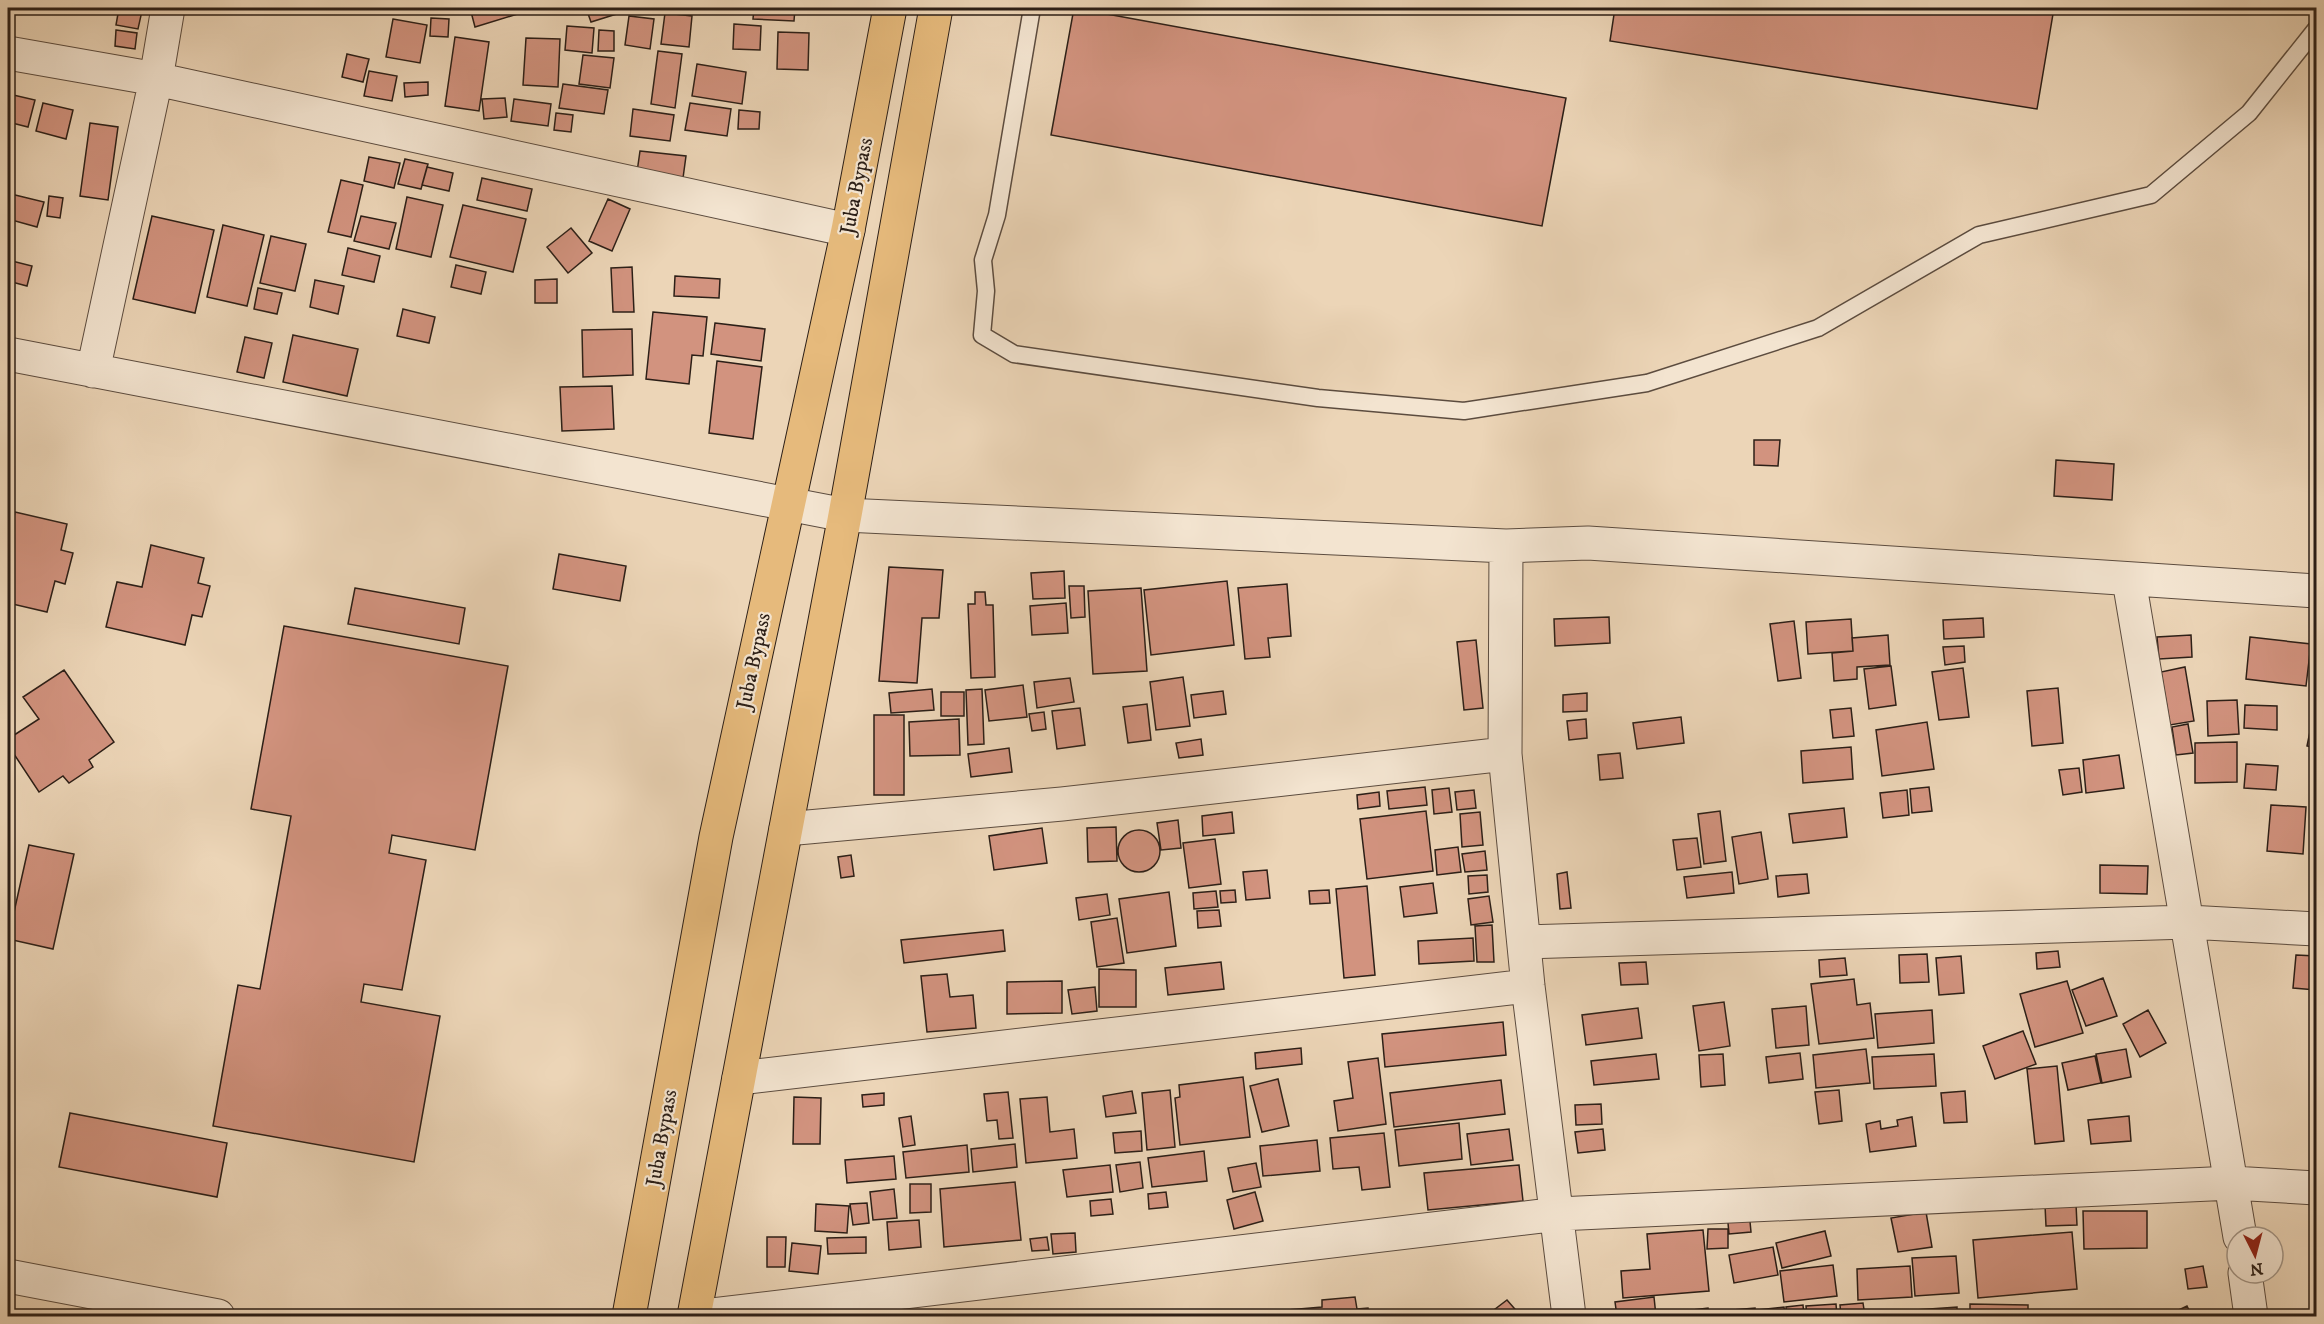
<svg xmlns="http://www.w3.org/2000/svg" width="2324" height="1324" viewBox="0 0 2324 1324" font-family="'IM FELL DW Pica',serif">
<rect width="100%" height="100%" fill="#ecd5b7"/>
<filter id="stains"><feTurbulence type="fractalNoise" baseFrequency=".00333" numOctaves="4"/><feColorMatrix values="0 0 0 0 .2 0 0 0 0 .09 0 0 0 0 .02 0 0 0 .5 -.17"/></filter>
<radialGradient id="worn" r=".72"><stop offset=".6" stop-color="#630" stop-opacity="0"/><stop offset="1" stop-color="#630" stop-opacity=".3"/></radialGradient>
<path fill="#d2937f" stroke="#2c1f17" stroke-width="1.5" d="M119,8L142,11L138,29L116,25Z
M470,8H534V9L475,27Z
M586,8H621L623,12L591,22Z
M754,8H795L794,21L753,19Z
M1074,8L1566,98L1542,226L1051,135Z
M1615,8H2054L2037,109L1610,41Z
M665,13L692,16L689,47L661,44Z
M629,16L654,19L650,49L625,45Z
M431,18L449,19L448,37L430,36Z
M393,19L427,25L420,63L386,57Z
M734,24L761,26L760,50L733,49Z
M567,26L594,28L592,53L565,50Z
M116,30L137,33L135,49L115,46Z
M599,30L614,31V51H598Z
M778,32L809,33L808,70L777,69Z
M455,37L489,42L479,111L445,106Z
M526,38L560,39L558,87L523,85Z
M658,51L682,54L675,108L651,104Z
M347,54L369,59L363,82L342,77Z
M583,55L614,58L610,88L579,84Z
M697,64L746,72L742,104L692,96Z
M369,71L397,76L392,101L364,96Z
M428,82V95L405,97L404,83Z
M563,84L608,90L604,114L559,108Z
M9,94L35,100L28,127L8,122Z
M505,98L507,117L484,119L482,99Z
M514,99L551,104L548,126L511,121Z
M43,103L73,110L66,139L36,131Z
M690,103L731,109L727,136L685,130Z
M633,109L674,115L670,141L630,136Z
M739,110L760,112L759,129H738Z
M556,113L573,115L571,132L554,130Z
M90,123L118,127L108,200L80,196Z
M640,151L686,156L683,178L637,172Z
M369,157L400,163L394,188L364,181Z
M405,159L428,164L421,189L398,184Z
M427,167L453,173L449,191L422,185Z
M482,178L532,189L527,211L477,200Z
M341,180L363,185L351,237L328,232Z
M11,194L44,202L37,227L8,219Z
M49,196L63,198L60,218L47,216Z
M407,197L443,205L431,257L396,249Z
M608,199L630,209L612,251L589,241Z
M463,205L526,219L513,272L450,257Z
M152,216L214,230L195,313L133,299Z
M361,216L396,223L389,249L354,241Z
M223,225L264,235L247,306L207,297Z
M571,228L592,253L568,273L547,247Z
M271,236L306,244L295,291L260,283Z
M348,248L380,256L374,282L342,275Z
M8,260L32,266L27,286L8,281Z
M456,265L486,272L481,294L451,287Z
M632,267L634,312H613L611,268Z
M675,276L720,279L719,298L674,296Z
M557,279V303H535V280Z
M315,280L344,286L338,314L310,307Z
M258,288L282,293L277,314L254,309Z
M403,309L435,317L429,343L397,336Z
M653,312L707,317L703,356L692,355L689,384L646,379Z
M715,323L765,329L761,361L711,354Z
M632,329L633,375L583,377L582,330Z
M293,335L358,349L347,396L283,382Z
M245,337L272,343L264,378L237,372Z
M717,361L762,367L753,439L709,433Z
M612,386L614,429L562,431L560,387Z
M1754,440H1780L1778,466L1754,465Z
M2056,460L2114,464L2112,500L2054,496Z
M15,512L67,524L61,550L73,553L65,584L55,581L47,612L8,603V543Z
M151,545L204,558L198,583L210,586L202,617L192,615L185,645L106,627L117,582L142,587Z
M559,554L626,566L620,601L553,589Z
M889,567L943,570L939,618H922L917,683L879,681Z
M1064,571L1065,598L1033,599L1031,573Z
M1227,581L1234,645L1151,655L1144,590Z
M1287,584L1291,636L1268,638L1270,657L1245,659L1238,588Z
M1069,586H1084L1085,617L1071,618Z
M355,588L465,608L459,644L348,624Z
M1141,588L1147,671L1093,674L1088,591Z
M975,592H985L986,605H993L995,677L971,678L968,604H975Z
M1066,603L1068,633L1032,635L1030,606Z
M1609,617L1610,643L1555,646L1554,619Z
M1983,618L1984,637L1944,639L1943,620Z
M1851,619L1853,651L1808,654L1806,622Z
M1794,621L1801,678L1778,681L1770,624Z
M284,626L508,666L475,850L392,835L389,853L426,860L402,990L364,984L361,1002L440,1016L414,1162L213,1126L238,985L260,989L291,816L251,809Z
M1888,635L1890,665L1857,667V679L1834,681L1832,653L1853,651L1852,638Z
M2191,635L2192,657L2159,659L2157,637Z
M2250,637L2311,644L2306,686L2246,679Z
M1476,640L1483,708L1464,710L1457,642Z
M1964,646L1965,662L1945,665L1943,647Z
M1891,666L1896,705L1869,709L1864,669Z
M2185,667L2194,721L2170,725L2161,672Z
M1963,668L1969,717L1939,720L1932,672Z
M64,670L114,742L89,760L93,767L69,783L63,776L39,792L8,745V739L39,719L23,697Z
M1183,677L1190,726L1156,730L1150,682Z
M1070,678L1074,702L1037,708L1034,682Z
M1023,685L1027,717L989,721L985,690Z
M2058,688L2063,743L2032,746L2027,691Z
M932,689L934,710L891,713L889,693Z
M982,689L984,744L968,745L966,690Z
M1223,691L1226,714L1194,718L1191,695Z
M941,692H964V716H941Z
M1587,693V711L1563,712V695Z
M2237,700L2239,734L2208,736L2207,701Z
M2316,703V748L2307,746Z
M1147,704L1151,740L1128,743L1123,707Z
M2245,705L2277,706V730L2244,728Z
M1080,708L1085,745L1057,749L1052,711Z
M1851,708L1854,736L1833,738L1830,710Z
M1044,712L1046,729L1032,731L1029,714Z
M874,715H904V795H874Z
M1681,717L1684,743L1637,749L1633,723Z
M959,719L960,755L910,756L909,722Z
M1586,719L1587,738L1569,740L1567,721Z
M1927,722L1934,769L1882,776L1876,730Z
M2188,724L2193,753L2176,755L2172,727Z
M1201,739L1203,755L1179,758L1176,743Z
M2237,742V782L2195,783V743Z
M1851,747L1853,779L1803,783L1801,751Z
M1009,748L1012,772L971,777L968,754Z
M1620,753L1623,778L1600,780L1598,755Z
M2119,755L2124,788L2086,793L2083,760Z
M2246,764L2278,766L2276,790L2244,788Z
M2079,768L2082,792L2063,795L2059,770Z
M1425,787L1427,805L1389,809L1387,791Z
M1929,787L1932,811L1912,813L1910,789Z
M1449,788L1452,812L1434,814L1432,790Z
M1474,790L1476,808L1457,810L1455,792Z
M1907,790L1909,815L1883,818L1880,793Z
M1379,792L1380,806L1358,809L1357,795Z
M2271,805L2306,807L2303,854L2267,851Z
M1844,808L1847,837L1793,843L1789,814Z
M1426,811L1433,871L1367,879L1360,819Z
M1720,811L1726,861L1704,864L1698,814Z
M1232,812L1234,833L1203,836L1202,816Z
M1480,812L1483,845L1462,847L1460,814Z
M1178,820L1181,848L1161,850L1157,823Z
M1116,827L1117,861L1088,862L1087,828Z
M1042,828L1047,863L994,870L989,836Z
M1118 851a21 21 0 1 1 42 0a21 21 0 1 1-42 0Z
M1761,832L1768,879L1739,884L1732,837Z
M2312,837L2316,838V867H2310Z
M1697,838L1701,867L1677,870L1673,840Z
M1215,839L1221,884L1189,888L1183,843Z
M29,845L74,854L53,949L8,939Z
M1458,847L1461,872L1437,875L1435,850Z
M1485,851L1487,870L1465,872L1462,854Z
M851,855L854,876L841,878L838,857Z
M2100,865L2148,866L2147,894L2100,893Z
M1267,870L1270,898L1246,900L1243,872Z
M1567,872L1571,908L1560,909L1557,874Z
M1732,872L1734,893L1687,898L1684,877Z
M1807,874L1809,893L1778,897L1776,876Z
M1487,875L1488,892L1469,894L1468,876Z
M1433,883L1437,913L1404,917L1400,887Z
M1367,886L1375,975L1344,978L1336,889Z
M1235,890L1236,902L1221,903L1220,891Z
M1329,890L1330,903L1310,904L1309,891Z
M1216,891L1218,907L1194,909L1193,893Z
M1169,892L1176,946L1127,953L1119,899Z
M1107,894L1110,915L1079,920L1076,898Z
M1489,896L1493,922L1471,925L1468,899Z
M1219,910L1221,926L1198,928L1197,911Z
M1117,918L1124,963L1097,967L1091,922Z
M1492,925L1494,962H1477L1475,926Z
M1003,930L1005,951L904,963L901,940Z
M1473,938L1474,961L1419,964L1418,941Z
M2058,951L2060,967L2037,969L2036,953Z
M1927,954L1929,982L1900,983L1899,955Z
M2296,955L2316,956V990L2293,988Z
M1961,956L1964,993L1939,995L1936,958Z
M1845,958L1847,975L1820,977L1819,960Z
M1221,962L1224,989L1168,995L1165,968Z
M1646,962L1648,984L1621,985L1619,963Z
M1099,969L1136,970V1007H1099Z
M947,974L950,997L973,995L976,1028L927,1032L921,976Z
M2103,978L2117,1016L2086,1026L2072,990Z
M1854,979L1857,1005L1870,1003L1874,1038L1819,1044L1811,984Z
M1062,981V1013L1007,1014V982Z
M2067,981L2083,1033L2035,1047L2020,994Z
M1095,987L1097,1011L1072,1014L1068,990Z
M1724,1002L1730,1046L1699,1051L1693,1006Z
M1806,1006L1809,1045L1776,1048L1772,1009Z
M1638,1008L1642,1038L1586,1045L1582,1015Z
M1932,1010L1934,1043L1878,1048L1875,1014Z
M2148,1010L2166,1043L2140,1057L2123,1024Z
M1503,1022L1506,1055L1385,1067L1382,1034Z
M2023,1031L2036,1064L1995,1079L1983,1046Z
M1301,1048L1302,1064L1256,1069L1255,1053Z
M1866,1049L1870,1083L1816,1088L1813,1055Z
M2126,1049L2131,1077L2102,1083L2096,1054Z
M1800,1053L1803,1079L1769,1083L1766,1057Z
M1656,1054L1659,1079L1594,1085L1591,1061Z
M1723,1054L1725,1085L1701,1087L1699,1055Z
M1934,1054L1936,1086L1874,1089L1872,1057Z
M2095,1056L2101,1083L2068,1090L2062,1063Z
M1378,1058L1386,1124L1338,1131L1334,1101L1353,1098L1348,1062Z
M2057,1066L2064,1141L2035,1144L2027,1069Z
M1243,1077L1250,1137L1180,1145L1175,1098L1180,1097L1179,1085Z
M1278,1079L1289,1126L1262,1132L1250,1086Z
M1501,1080L1505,1114L1394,1127L1390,1093Z
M1170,1090L1175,1147L1147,1150L1142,1093Z
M1839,1090L1842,1121L1819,1124L1815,1092Z
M1132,1091L1136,1113L1106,1117L1103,1096Z
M1965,1091L1967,1122L1944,1123L1941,1093Z
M1008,1092L1013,1138L999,1139L997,1120L987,1121L984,1094Z
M884,1093V1105L863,1107L862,1095Z
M794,1097L821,1098L820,1144H793Z
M1047,1097L1050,1132L1074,1129L1077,1158L1026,1163L1020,1099Z
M1601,1104L1602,1124L1576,1125L1575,1105Z
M70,1113L227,1143L217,1197L59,1167Z
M911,1116L915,1145L903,1147L899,1118Z
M2129,1116L2131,1141L2091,1144L2088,1120Z
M1912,1117L1916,1146L1870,1152L1866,1124L1880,1121L1881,1129L1898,1126L1897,1120Z
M1459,1123L1462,1159L1399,1166L1395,1130Z
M1509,1129L1513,1160L1471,1165L1467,1134Z
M1603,1129L1605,1150L1578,1153L1575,1132Z
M1141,1131L1142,1151L1115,1153L1113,1133Z
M1384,1133L1390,1187L1362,1190L1359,1167L1333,1169L1330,1138Z
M1317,1140L1320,1171L1263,1176L1260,1146Z
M1015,1144L1017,1167L973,1172L971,1149Z
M967,1145L969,1172L906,1178L903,1152Z
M1204,1151L1207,1181L1152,1187L1148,1158Z
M894,1156L896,1179L847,1183L845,1160Z
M1140,1162L1143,1188L1120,1192L1116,1165Z
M1256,1163L1261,1187L1233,1192L1228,1168Z
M1110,1165L1113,1192L1067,1197L1063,1170Z
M1519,1165L1523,1201L1428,1210L1424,1173Z
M1015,1182L1021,1240L944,1247L940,1189Z
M910,1184H931V1212L910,1213Z
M894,1189L897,1218L873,1220L870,1192Z
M1166,1192L1168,1207L1149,1209L1148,1194Z
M1255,1192L1263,1221L1234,1229L1227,1200Z
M1111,1199L1113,1214L1091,1216L1090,1201Z
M867,1203L869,1223L853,1225L850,1204Z
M816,1204L849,1206L847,1233L815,1231Z
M2076,1204L2077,1225L2046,1226L2045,1205Z
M1749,1211L1751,1232L1729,1234L1727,1212Z
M2083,1211H2147V1248L2084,1249Z
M1926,1212L1932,1247L1898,1252L1891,1218Z
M919,1220L921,1247L889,1250L887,1222Z
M1708,1229H1728V1248L1707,1249Z
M1703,1230L1709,1291L1623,1298L1621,1271L1650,1269L1647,1234Z
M1825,1231L1831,1256L1782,1268L1776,1243Z
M2072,1232L2077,1289L1978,1298L1973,1240Z
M1075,1233L1076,1252L1053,1254L1051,1234Z
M767,1237H786L785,1267H767Z
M866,1237V1253L828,1254L827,1238Z
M1047,1237L1049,1250L1032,1251L1030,1239Z
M792,1243L821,1246L818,1274L789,1271Z
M1773,1247L1778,1275L1734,1283L1729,1255Z
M1956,1256L1959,1293L1915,1296L1912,1258Z
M1833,1265L1837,1296L1784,1302L1780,1271Z
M1910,1266L1912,1297L1858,1300L1857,1269Z
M2203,1266L2207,1287L2188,1289L2185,1269Z
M1355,1297L1357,1309L1368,1308L1369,1316H1288V1310L1322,1307V1300Z
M1654,1297L1656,1316H1617L1615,1302Z
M1507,1300L1521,1316H1486Z
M1863,1303L1865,1316H1841L1840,1305Z
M1836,1304L1837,1316H1807L1806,1306Z
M1970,1304L2028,1305V1316H1970Z
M1803,1305L1804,1316H1787L1786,1307Z
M2187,1306L2192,1316H2166Z
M1784,1307L1785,1316H1759L1758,1310Z
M1957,1307V1316H1874L1873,1313Z
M1708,1308L1709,1316H1660V1314Z
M1755,1308V1316H1721V1311Z
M1153,1311V1316H1102Z"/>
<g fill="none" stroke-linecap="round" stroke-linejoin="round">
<g stroke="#5c4c3f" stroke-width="19">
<path id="lane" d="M1032,8L997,215L983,260L986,291L982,335L1014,354L1318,398L1464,411L1647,383L1818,328L1979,235L2151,195L2249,113L2316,29"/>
</g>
<g stroke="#5c4c3f" stroke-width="35">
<path id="street" d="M8,53L156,79L848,230
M8,354L845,515L1506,546L1588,543L2316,591
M93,371L156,79L168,8
M1506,546L1505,754L1528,986L1569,1316
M2129,580L2240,1237
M786,829L1062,804L1505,754
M1524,942L2188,922L2316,929
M739,1078L1528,986
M2245,1273L2251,1316
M8,1276L218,1316
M704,1316L1558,1214L2232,1183L2316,1188"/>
</g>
<g stroke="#2c1f17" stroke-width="35">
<path id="primary" d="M629,1316L716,837L848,230L890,8
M694,1316L845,515L936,8"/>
</g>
<use href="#lane" stroke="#f3e4d0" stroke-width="16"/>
<use href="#street" stroke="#f3e4d0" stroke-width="33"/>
<use href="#primary" stroke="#e6ba7c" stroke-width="33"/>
</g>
<g text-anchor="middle" stroke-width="4.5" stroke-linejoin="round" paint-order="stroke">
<g font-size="21" fill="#2c1f17" stroke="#f3e4d0">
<text transform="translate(856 186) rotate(-79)" y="7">Juba Bypass</text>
<text transform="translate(753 661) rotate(-78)" y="7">Juba Bypass</text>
<text transform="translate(661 1138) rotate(-80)" y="7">Juba Bypass</text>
</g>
</g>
<rect width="2324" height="1324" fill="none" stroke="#ecd5b7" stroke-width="30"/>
<rect x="9" y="9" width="2306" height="1306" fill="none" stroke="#2c1f17" stroke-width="3"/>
<rect x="15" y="15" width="2294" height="1294" fill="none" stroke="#2c1f17" stroke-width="1.5"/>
<g transform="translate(2255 1255) rotate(174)"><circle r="28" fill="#f3e4d0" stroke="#a39586" stroke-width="1.5"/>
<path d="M0-4.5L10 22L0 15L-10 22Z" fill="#8f2418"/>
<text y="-9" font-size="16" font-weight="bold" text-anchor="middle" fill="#2c1f17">N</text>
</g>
<rect width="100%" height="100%" filter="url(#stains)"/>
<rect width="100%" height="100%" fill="url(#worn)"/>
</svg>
